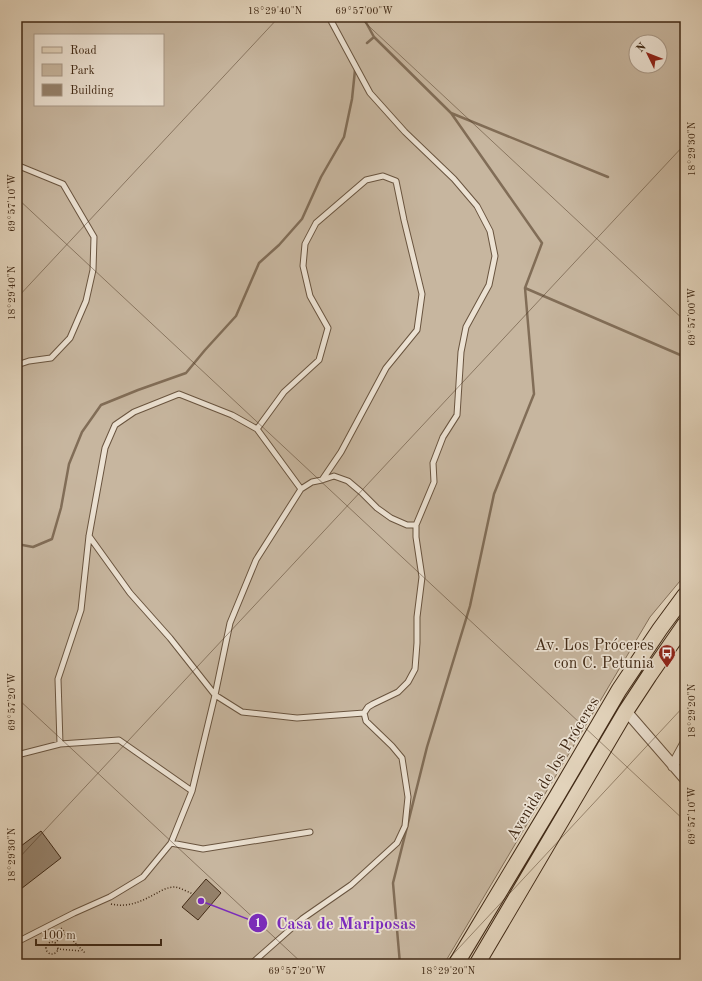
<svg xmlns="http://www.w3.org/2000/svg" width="702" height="981" viewBox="0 0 702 981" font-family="'Old Standard TT',serif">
<rect width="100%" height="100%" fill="#e2d3bb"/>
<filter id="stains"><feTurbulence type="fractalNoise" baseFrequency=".005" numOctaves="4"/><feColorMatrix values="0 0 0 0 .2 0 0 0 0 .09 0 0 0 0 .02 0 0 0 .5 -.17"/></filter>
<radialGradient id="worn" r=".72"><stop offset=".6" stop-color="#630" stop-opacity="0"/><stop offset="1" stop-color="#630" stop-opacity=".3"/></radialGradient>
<path fill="#c7b69f" stroke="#84705a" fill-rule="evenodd" d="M17,17H670L685,23V575L650,617L444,964H17ZM35,35H163V105H35ZM636,42H660V66H636Z"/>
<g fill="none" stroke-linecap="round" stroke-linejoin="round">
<path stroke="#816d57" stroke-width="2.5" d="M363,17L374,37L451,113L542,243L525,288L685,357
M367,43L374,37
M451,113L608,177
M17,544L33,547L52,539L61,508L69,464L82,432L101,405L138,390L186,373L205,350L236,316L259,263L279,245L302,219L321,177L344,137L352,99L355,70
M400,964L393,883L427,747L470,606L494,494L534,394L525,288"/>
</g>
<path fill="#95826c" stroke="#412a16" d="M41,831L61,858L17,892V849Z
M206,879L221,893L198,920L182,907Z"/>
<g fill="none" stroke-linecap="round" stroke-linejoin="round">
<g stroke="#69543f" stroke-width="7">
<path id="lane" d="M17,166H19L63,184L94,237L93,270L86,301L70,338L51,358L29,361L17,365
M257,429L301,489
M322,480L334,476L348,481L361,492L377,508L391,518L407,525H416
M89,536L130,593L170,638L215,695
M60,744L58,679L81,610L89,536L105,448L115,425L134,412L179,394L232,415L257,429L284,392L319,360L328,328L310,296L303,266L305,244L316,223L366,180L383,176L396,181L404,220L422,294L417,330L386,368L341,452L322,480L312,482L301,489L256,560L230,623L215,695
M17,755L60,744L119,740L192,791
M171,843L203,849L310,832
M17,942L74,913L110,897L143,877L171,843L192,791L215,695L242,712L297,718L364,713L368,707L373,704L398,692L408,682L415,669L417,643V617L422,577L416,537V525L434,482L433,463L443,437L457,415L461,352L466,327L489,285L495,256L490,231L477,206L454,179L405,132L370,93L329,17
M251,964L302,919L351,885L397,843L405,826L408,797L402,758L392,746L366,721L364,713"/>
</g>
<g stroke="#69543f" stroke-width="12">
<path id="street" d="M626,711L685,779
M673,766L685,744"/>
</g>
<g stroke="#412a16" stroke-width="17">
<path id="primary" d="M456,964L557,796L619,690L660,629L685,595
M477,964L626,711L649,676L685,624"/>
</g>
<path stroke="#412a16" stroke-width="1.5" stroke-dasharray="1 2" stroke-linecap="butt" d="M111,904C129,908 142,901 157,893C162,890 168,887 175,887C181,888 188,892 193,894
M61,928L85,953
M46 948a6 6 0 1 1 12 0a6 6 0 1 1-12 0Z
M55,943L65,933
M57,949L81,951"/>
<use href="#lane" stroke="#ece2d3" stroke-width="5"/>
<use href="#street" stroke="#ece2d3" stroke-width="10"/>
<use href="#primary" stroke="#e2d3bb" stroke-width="15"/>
</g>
<path fill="none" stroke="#412a16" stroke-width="1" stroke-opacity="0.45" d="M359,17L685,321M17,198L685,821M17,298L279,17M17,698L303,964M17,860L685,144M444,964L685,705"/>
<defs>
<g id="bus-pin" transform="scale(0.9)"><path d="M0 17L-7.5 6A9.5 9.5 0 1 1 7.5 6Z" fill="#8f2418" stroke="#ece2d3"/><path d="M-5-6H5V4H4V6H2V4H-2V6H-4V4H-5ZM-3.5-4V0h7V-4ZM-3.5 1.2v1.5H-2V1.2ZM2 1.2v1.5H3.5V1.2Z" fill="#fff"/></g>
</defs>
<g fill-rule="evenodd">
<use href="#bus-pin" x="667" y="653"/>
</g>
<g text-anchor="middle" stroke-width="3.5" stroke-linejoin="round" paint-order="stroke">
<g font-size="16" fill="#412a16" stroke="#ece2d3" text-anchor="end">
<text x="654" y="650">Av. Los Próceres<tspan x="654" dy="18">con C. Petunia</tspan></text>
</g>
<g font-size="16" fill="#412a16" stroke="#ece2d3">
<text transform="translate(552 768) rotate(-59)" y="6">Avenida de los Próceres</text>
</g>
</g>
<path fill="none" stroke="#7b2cbf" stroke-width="1.5" d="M201 901L258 923"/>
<g fill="#7b2cbf" stroke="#ece2d3" stroke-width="1.5">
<circle cx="201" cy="901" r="4"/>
<circle cx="258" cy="923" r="10"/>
</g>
<g font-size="12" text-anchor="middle" font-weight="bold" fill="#fff">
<text x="258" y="927">1</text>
</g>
<g font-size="17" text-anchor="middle" font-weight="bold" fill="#7b2cbf" stroke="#ece2d3" stroke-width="3.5" stroke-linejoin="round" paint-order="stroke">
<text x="346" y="929">Casa de Mariposas</text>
</g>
<rect width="702" height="981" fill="none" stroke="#e2d3bb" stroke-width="44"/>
<rect x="34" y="34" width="130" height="72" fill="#ece2d3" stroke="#a89887"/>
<rect x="42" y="47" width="20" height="6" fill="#e2d3bb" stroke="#a89887"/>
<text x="70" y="54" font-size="12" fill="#412a16">Road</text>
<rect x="42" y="64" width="20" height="12" fill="#c7b69f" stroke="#a89887"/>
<text x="70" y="74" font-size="12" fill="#412a16">Park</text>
<rect x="42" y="84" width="20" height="12" fill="#95826c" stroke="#a89887"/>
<text x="70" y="94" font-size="12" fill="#412a16">Building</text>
<g transform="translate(648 54) rotate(313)"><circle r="19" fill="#ece2d3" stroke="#a89887"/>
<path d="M0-3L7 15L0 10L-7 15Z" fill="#8f2418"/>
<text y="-6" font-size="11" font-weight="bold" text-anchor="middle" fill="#412a16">N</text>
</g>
<path d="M36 939v6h125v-6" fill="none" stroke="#412a16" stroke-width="2"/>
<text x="42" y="939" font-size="12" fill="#412a16" stroke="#ece2d3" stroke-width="3" paint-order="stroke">100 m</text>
<rect x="22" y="22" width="658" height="937" fill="none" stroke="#412a16" stroke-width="1.5"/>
<g font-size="10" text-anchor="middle" fill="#412a16">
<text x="275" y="14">18°29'40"N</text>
<text x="364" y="14">69°57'00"W</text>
<text transform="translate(691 149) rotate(-90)" y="4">18°29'30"N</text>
<text transform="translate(11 203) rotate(-90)" y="4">69°57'10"W</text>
<text transform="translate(11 293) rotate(-90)" y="4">18°29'40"N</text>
<text transform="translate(691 317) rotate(-90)" y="4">69°57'00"W</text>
<text transform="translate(11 702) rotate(-90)" y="4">69°57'20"W</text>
<text transform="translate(691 711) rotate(-90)" y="4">18°29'20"N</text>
<text transform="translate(691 816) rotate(-90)" y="4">69°57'10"W</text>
<text transform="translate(11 855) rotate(-90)" y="4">18°29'30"N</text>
<text x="297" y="974">69°57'20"W</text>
<text x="448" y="974">18°29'20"N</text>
</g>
<rect width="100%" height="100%" filter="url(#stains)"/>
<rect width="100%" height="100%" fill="url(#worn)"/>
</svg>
